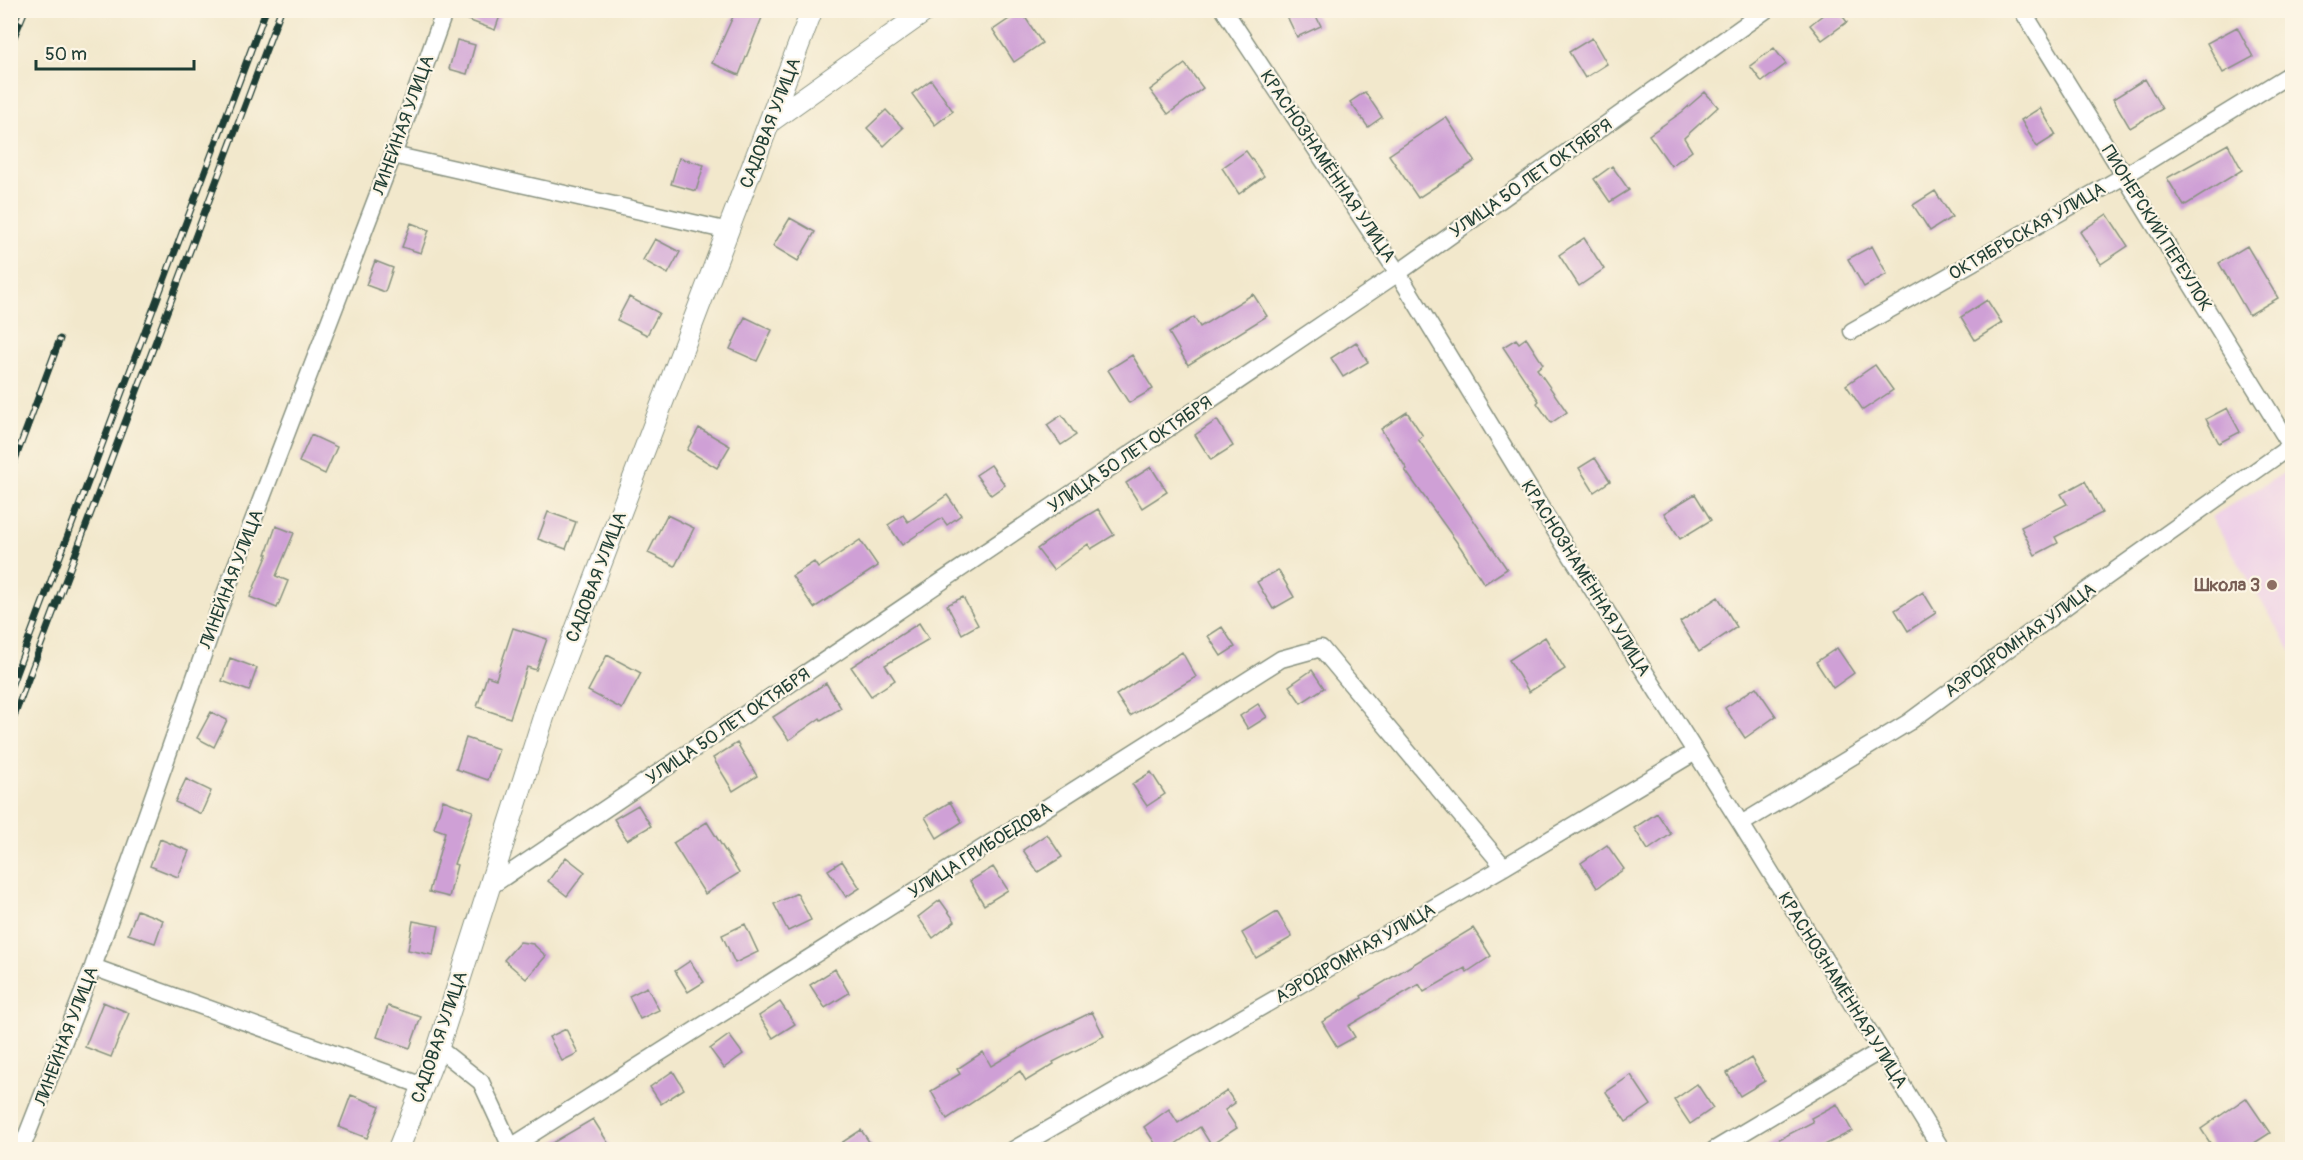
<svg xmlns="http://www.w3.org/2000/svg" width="2303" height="1160" viewBox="0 0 2303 1160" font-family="Pangolin,sans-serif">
<rect width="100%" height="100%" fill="#fcf5e5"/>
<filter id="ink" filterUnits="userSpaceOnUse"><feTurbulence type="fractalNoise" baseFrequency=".0167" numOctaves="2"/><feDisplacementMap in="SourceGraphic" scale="12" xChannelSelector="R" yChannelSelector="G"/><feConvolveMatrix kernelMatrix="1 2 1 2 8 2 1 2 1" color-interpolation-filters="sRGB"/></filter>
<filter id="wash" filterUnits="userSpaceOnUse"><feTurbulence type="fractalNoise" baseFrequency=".008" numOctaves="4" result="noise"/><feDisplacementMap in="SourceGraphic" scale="24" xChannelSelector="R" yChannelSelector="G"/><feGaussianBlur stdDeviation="1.35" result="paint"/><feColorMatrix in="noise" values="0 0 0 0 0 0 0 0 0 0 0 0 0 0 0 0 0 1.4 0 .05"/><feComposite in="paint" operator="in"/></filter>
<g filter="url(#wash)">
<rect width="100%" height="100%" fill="#f2e8cc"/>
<path fill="#eed0e7" d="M2292,468V652L2211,517Z"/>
<g id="blocks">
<path fill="#cfa0d6" d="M455,10H502L495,30L454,15Z
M736,10H765L739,75L712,63Z
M1284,10H1313L1321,26L1297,37Z
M1829,10H1838L1847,22L1822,40L1810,25Z
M1021,11L1042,43L1014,62L993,30Z
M2237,27L2253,57L2223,73L2207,43Z
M1592,38L1607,64L1585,78L1569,52Z
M457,40L475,45L467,74L449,69Z
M1774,48L1786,64L1762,82L1750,66Z
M1185,64L1203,88L1168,114L1150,90Z
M2145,79L2162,109L2130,128L2113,99Z
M931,80L953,111L935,125L912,94Z
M1365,92L1382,117L1368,127L1350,102Z
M1705,92L1718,107L1684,138L1692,151L1671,166L1649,135L1682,112Z
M2040,108L2056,135L2037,147L2021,120Z
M886,110L903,128L884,146L867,128Z
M1446,117L1475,161L1418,198L1389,155Z
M2228,144L2242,170L2184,206L2167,178Z
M1246,151L1264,176L1239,194L1222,168Z
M679,158L704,165L696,191L671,184Z
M1612,166L1629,190L1610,202L1594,179Z
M1935,191L1952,217L1930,231L1913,205Z
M2107,214L2128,246L2101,264L2080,232Z
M790,218L815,232L798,261L773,246Z
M411,223L429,230L421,253L402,247Z
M1584,238L1604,269L1579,286L1559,255Z
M655,239L680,252L668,274L643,260Z
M1872,246L1887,274L1864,287L1848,259Z
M2247,246L2278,298L2249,315L2219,263Z
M375,261L393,268L385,292L366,285Z
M1253,294L1267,316L1188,365L1169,333L1194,317L1200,327Z
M629,297L659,313L647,335L617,320Z
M1987,300L2002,323L1975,340L1961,317Z
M745,317L772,330L757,361L730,349Z
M1526,338L1543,364L1537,369L1567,412L1551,423L1537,403L1539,401L1503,347L1516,339L1519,343Z
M1356,342L1368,362L1343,377L1331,358Z
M1132,355L1153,389L1129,403L1108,370Z
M1875,365L1893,390L1863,410L1846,385Z
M2227,408L2240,432L2219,443L2206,419Z
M1407,412L1423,436L1418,439L1507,569L1484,584L1461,548L1405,470L1407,469L1381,429Z
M1062,415L1076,435L1061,445L1047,425Z
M1217,420L1233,446L1211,460L1195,435Z
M699,428L730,446L717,468L687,450Z
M311,435L337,447L325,474L299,462Z
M1595,458L1610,481L1594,492L1579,468Z
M991,465L1005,485L991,495L976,475Z
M1151,467L1167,492L1142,508L1126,483Z
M2085,481L2102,513L2055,537L2058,543L2035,555L2021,527L2067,504L2061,494Z
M1695,494L1711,520L1680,539L1664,513Z
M947,495L961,515L947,525L942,518L902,545L888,525L903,515L908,522Z
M1098,509L1114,535L1091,549L1088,544L1053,570L1037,549L1062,531Z
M548,512L576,522L566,549L538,539Z
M667,515L694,528L675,566L648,553Z
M276,526L294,533L276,576L288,581L277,608L250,597L268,554H266Z
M860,540L878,566L814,608L792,576L814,562L818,568Z
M1278,570L1294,597L1273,609L1257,582Z
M1923,592L1936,613L1908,631L1895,610Z
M963,597L978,625L962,634L947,605Z
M1718,597L1737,627L1699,652L1680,622Z
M919,623L929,639L885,665L895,680L871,696L851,667Z
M1222,627L1235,647L1221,656L1208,636Z
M513,628L547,639L536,670L527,667L510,718L477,707L487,676L496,679Z
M1545,637L1565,669L1529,692L1509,660Z
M1837,648L1854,673L1833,688L1816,662Z
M1182,652L1196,677L1130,716L1116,695Z
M607,655L641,673L622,709L588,691Z
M230,658L257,668L249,691L222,681Z
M1312,670L1324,688L1301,703L1289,686Z
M826,683L841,708L821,720L820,718L789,740L773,717Z
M1756,687L1776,716L1745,738L1725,708Z
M1258,704L1267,717L1248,729L1240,716Z
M211,712L227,720L214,747L197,738Z
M466,738L499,749L488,780L456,769Z
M737,743L757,776L733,791L713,758Z
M1151,772L1165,794L1147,806L1132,784Z
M186,779L211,791L201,814L175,802Z
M443,800L473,811L454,864L457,865L449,897L429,892L445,832L434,828Z
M950,802L962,822L937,838L925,817Z
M638,805L651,826L627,840L614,819Z
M1657,813L1671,834L1648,850L1634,828Z
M707,822L739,873L705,894L673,843Z
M1047,834L1062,857L1038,872L1023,850Z
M160,839L189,851L178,877L150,866Z
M1607,845L1624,869L1597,888L1581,863Z
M566,857L585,872L567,896L548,881Z
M842,861L860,888L846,897L828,870Z
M993,867L1008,890L984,905L970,881Z
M797,893L811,920L788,931L774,904Z
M940,900L955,921L933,938L918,917Z
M137,910L163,920L155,943L128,934Z
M1277,912L1292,937L1256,958L1242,933Z
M413,921L439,926L433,955L408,950Z
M745,924L758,952L735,963L722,935Z
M1473,928L1491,956L1467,972L1465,968L1424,992L1419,984L1348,1026L1355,1037L1337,1047L1322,1022L1362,998L1361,996Z
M520,942L533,944L546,956L526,979L504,960Z
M690,961L704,982L688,992L675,971Z
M835,969L849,993L825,1008L810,985Z
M647,987L659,1010L640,1019L629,996Z
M103,1002L129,1013L111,1057L85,1047Z
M780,1002L795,1024L773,1038L759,1016Z
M388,1006L421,1017L410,1048L377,1037Z
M1092,1012L1104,1036L1053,1062L1054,1064L1026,1081L1020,1071L947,1119L931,1091L960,1074L957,1069L983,1052L991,1066L1039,1038Z
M566,1029L578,1053L562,1061L549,1037Z
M729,1035L743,1054L724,1068L710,1049Z
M1751,1058L1765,1081L1740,1096L1727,1073Z
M673,1071L684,1089L661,1104L650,1087Z
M1631,1075L1651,1105L1626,1122L1606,1092Z
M1697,1084L1713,1108L1690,1124L1674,1100Z
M1227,1091L1235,1103L1225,1110L1237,1128L1211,1145L1200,1127L1168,1149H1159L1144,1127L1169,1109L1178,1123Z
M351,1095L380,1106L367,1138L339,1127Z
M2246,1098L2270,1133L2245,1149H2214L2201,1129Z
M1837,1104L1852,1131L1817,1149H1760L1813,1122L1811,1118Z
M593,1119L612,1149H542Z
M861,1130L874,1149H832Z"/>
</g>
</g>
<g filter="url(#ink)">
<use href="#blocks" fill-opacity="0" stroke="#889280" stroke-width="1.5"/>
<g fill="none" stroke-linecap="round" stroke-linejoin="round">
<g stroke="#889280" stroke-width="19">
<path id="minor" d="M1224,10L1398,273L1541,508L1741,824L1942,1150
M2022,10L2291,446
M393,155L729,231
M1852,331L2124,176L2292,73
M1741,824L1909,722L2085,592L2292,445
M488,888L1398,273L1766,10
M93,967L423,1086
M438,1048L481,1082L511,1147L1281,659L1321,648L1504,867
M21,1150L93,967L217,615L393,155L445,10
M1013,1150L1504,867L1695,752
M1714,1150L1880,1051"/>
</g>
<g stroke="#889280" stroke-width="23">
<path id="tertiary" d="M771,121L927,10
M398,1150L438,1048L549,700L812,10"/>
</g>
<use href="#minor" stroke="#fff" stroke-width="16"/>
<use href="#tertiary" stroke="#fff" stroke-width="21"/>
<g stroke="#1f3d34" stroke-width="7">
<path id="rail" d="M10,47L25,10
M10,473L60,339
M10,689L266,10
M10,727L281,10"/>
</g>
<use href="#rail" stroke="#fcf5e5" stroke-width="4.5" stroke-dasharray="14" stroke-linecap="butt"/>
</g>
</g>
<circle fill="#8d6e63" stroke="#fcf5e5" stroke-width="2" cx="2272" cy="585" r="6"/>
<g text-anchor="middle" stroke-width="4.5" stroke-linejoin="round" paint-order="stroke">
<g font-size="18" fill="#1f3d34" stroke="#fcf5e5">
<text transform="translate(770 123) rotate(-69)" y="6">САДОВАЯ УЛИЦА</text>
<text transform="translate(403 125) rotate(-70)" y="6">ЛИНЕЙНАЯ УЛИЦА</text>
<text transform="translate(1328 166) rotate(56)" y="6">КРАСНОЗНАМЁННАЯ УЛИЦА</text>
<text transform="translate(1531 178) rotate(-35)" y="6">УЛИЦА 50 ЛЕТ ОКТЯБРЯ</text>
<text transform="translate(2157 228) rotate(58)" y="6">ПИОНЕРСКИЙ ПЕРЕУЛОК</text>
<text transform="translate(2027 231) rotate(-30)" y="6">ОКТЯБРЬСКАЯ УЛИЦА</text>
<text transform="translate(1130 454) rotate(-34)" y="6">УЛИЦА 50 ЛЕТ ОКТЯБРЯ</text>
<text transform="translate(596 577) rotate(-69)" y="6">САДОВАЯ УЛИЦА</text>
<text transform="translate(1586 578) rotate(58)" y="6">КРАСНОЗНАМЁННАЯ УЛИЦА</text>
<text transform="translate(231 579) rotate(-69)" y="6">ЛИНЕЙНАЯ УЛИЦА</text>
<text transform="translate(2020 640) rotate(-36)" y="6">АЭРОДРОМНАЯ УЛИЦА</text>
<text transform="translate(728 726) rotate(-34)" y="6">УЛИЦА 50 ЛЕТ ОКТЯБРЯ</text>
<text transform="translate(980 850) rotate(-32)" y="6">УЛИЦА ГРИБОЕДОВА</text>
<text transform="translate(1355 953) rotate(-30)" y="6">АЭРОДРОМНАЯ УЛИЦА</text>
<text transform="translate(1843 990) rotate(58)" y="6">КРАСНОЗНАМЁННАЯ УЛИЦА</text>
<text transform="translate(66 1036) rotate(-69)" y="6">ЛИНЕЙНАЯ УЛИЦА</text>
<text transform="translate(439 1037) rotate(-71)" y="6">САДОВАЯ УЛИЦА</text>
</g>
<g font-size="18" font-weight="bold" fill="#785e54" stroke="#fcf5e5" text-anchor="end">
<text x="2260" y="591">Школа 3</text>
</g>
</g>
<rect width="2303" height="1160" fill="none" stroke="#fcf5e5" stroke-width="36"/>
<path d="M36 60v9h158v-9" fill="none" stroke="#1f3d34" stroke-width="3"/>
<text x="45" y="60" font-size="18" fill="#1f3d34" stroke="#fcf5e5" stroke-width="4.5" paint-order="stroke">50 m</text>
</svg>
